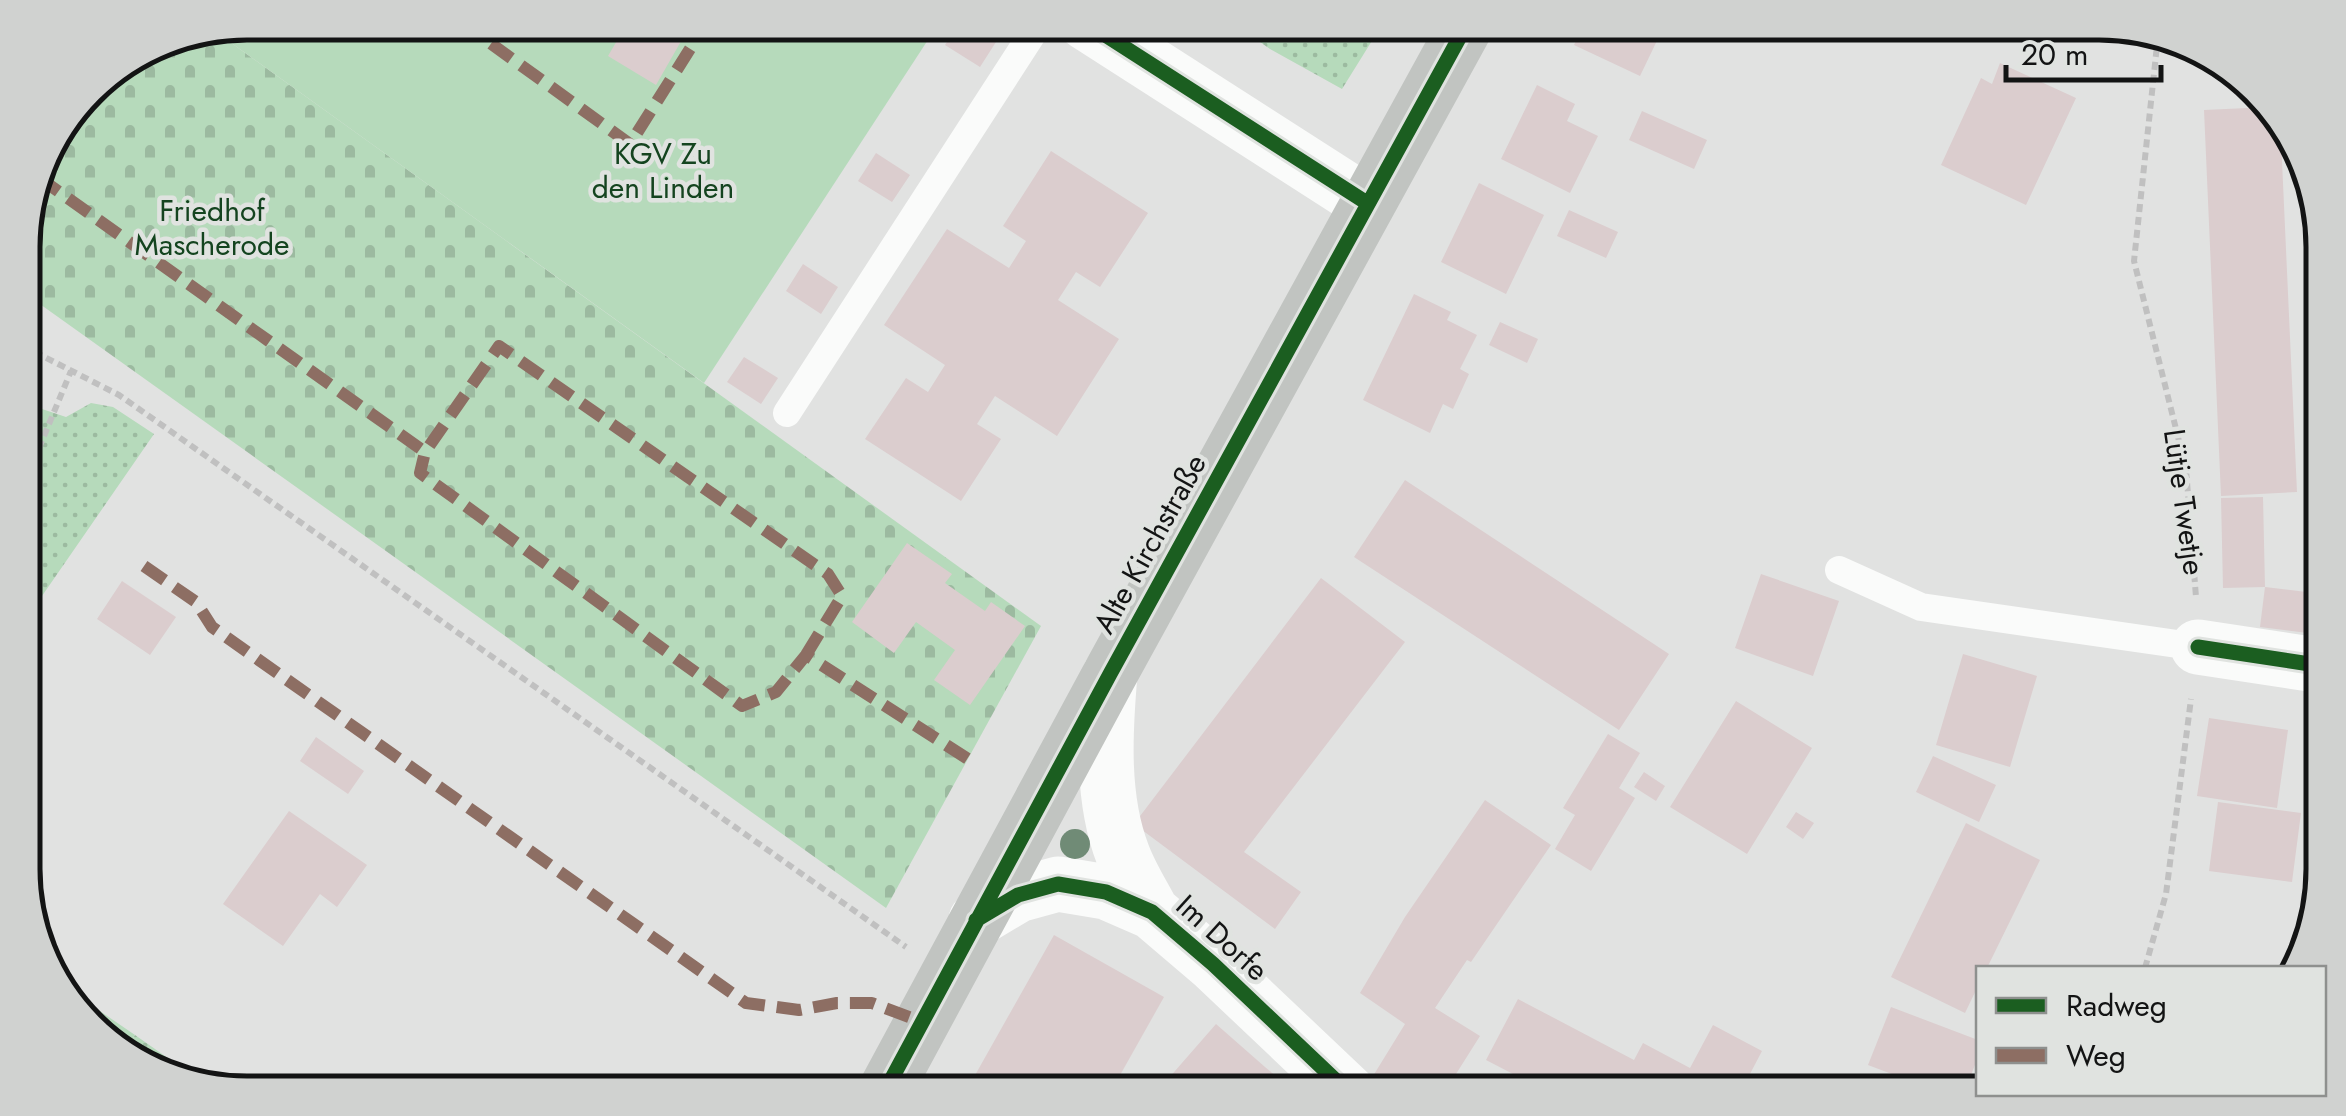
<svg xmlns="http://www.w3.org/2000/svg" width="2346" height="1116" viewBox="0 0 2346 1116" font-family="Jost,sans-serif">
<defs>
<pattern id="grass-dots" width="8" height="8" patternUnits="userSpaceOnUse" patternTransform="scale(2.5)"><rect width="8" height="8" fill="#b6dabb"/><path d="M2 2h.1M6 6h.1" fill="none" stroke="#9cbaa0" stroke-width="1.8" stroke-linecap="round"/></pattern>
<pattern id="cemetery-stones" width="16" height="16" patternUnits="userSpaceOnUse" patternTransform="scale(2.5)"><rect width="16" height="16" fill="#b6dabb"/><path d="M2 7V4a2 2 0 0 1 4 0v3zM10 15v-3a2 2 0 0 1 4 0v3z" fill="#9cbaa0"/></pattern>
<pattern id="park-crowns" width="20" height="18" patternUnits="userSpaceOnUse" patternTransform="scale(2.5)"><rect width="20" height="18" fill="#b6dabb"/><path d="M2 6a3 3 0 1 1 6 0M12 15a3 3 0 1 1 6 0" fill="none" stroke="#9cbaa0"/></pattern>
</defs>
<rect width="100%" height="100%" fill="#e1e2e1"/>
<path fill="url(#grass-dots)" d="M1233,23H1383L1342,89L1270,49Z
M23,368L34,383L36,407L66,417L91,403L113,407L154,434L24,622Z
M135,1035L205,1084L148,1071L125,1051Z"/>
<path fill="url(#cemetery-stones)" d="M212,29L1041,626L886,908L23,292V232L46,147L99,79L162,39Z"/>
<path fill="url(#park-crowns)" d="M59,983L135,1035L125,1051L69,1005Z"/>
<path fill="#b6dabb" d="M247,22L939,23L704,383L212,29Z"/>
<path fill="#dbcdce" d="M628,22H692L656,85L608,56Z
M960,22L996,42L980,67L945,45Z
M1585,22H1662L1665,24L1640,76L1574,45Z
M2000,63L2076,98L2026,205L1941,165L1981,78L1992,84Z
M1537,85L1575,104L1567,121L1598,136L1570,193L1501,159Z
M2269,107L2280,117L2297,492L2221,496L2204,110Z
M1642,111L1707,140L1694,169L1629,140Z
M1051,151L1148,213L1100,287L1076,272L1058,300L1119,339L1057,436L995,396L977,424L1001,439L961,501L865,439L906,378L928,392L945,365L884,325L947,229L1009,268L1026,241L1003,226Z
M876,153L910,175L892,202L858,181Z
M1479,183L1544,215L1506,294L1441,262Z
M1569,210L1618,232L1606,258L1557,236Z
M803,264L838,287L821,314L786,291Z
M1414,294L1451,312L1447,320L1477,335L1460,369L1469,374L1453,409L1443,404L1430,433L1363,400Z
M1500,322L1538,339L1527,363L1489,345Z
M744,357L778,378L761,404L727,382Z
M1405,480L1669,654L1619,730L1354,557Z
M2263,497L2265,587L2223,588L2221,498Z
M907,543L952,574L945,583L985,611L991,602L1025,626L970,705L934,680L955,650L916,622L894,653L852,622Z
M1761,574L1839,601L1813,676L1735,648Z
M1321,578L1405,642L1244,852L1301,892L1275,929L1134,824Z
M122,581L176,617L150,655L97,619Z
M2265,587L2323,594V635L2260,627Z
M1963,654L2037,676L2010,767L1936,745Z
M1736,701L1812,748L1747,854L1670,807Z
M2209,718L2288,730L2277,808L2197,796Z
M1608,734L1640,753L1619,788L1635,798L1591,871L1555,849L1575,815L1563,808Z
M316,737L364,771L348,794L300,761Z
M1933,756L1996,785L1979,822L1916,792Z
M1644,772L1665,786L1656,801L1634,787Z
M1485,800L1551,845L1471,962L1467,960L1435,1008L1480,1036L1444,1093H1401L1373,1076L1405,1024L1360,993L1405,917Z
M2218,802L2301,813L2292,882L2209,871Z
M289,811L367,865L337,907L320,894L283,946L223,904Z
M1796,812L1814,823L1803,839L1786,827Z
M1966,823L2040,860L1987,968H1978V986L1965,1013L1891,977Z
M1054,935L1164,997L1110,1093H965Z
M1518,999L1634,1060L1643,1043L1690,1068L1713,1025L1762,1051L1740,1093H1550L1486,1060Z
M1891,1007L1978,1040V1057L1964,1093H1942L1868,1065Z
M1216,1024L1265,1067L1296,1093H1184L1168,1079Z"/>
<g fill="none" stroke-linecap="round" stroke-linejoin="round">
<path stroke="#c0c0c0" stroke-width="6" stroke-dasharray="8 5" stroke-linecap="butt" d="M2158,36L2134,261L2186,469L2196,597
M23,346L119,395L906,947
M24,484L71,371
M2145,968L2166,894L2191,699"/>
<path stroke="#fafbfa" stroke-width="28" d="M787,413L1040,22
M1839,570L1921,607L2198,647"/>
<path stroke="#fafbfa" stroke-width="55" d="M1085,22L1367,203
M2198,647L2323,666
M1110,674C1105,732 1101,799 1123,855C1130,874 1142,893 1152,912
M976,920L1018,895L1058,884L1106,892L1152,912L1213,964L1349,1093"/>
<path stroke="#c1c4c1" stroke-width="55" d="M884,1093L1110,674L1468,22"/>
<path stroke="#8d6e63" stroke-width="12" stroke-dasharray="25 12" stroke-linecap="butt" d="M461,22L630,144L707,22
M38,177L425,452
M144,566L196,602L212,627L746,1003L799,1010L837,1003H872L922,1022
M806,655L842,596L828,574L499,346L425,452L420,473L742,706L776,692L806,655L968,759"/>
<g stroke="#e0e3e0" stroke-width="21">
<path id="cycleway" d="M1085,22L1367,203
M2198,647L2323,666
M976,920L1018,895L1058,884L1106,892L1152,912L1213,964L1349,1093
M884,1093L1110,674L1468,22"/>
</g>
<use href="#cycleway" stroke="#1b5e20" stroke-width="15"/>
</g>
<circle fill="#708b76" cx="1075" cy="844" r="15"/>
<g text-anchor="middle" stroke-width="9" stroke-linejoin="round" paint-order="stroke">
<g font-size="30" fill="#14441f" stroke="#e0e3e0">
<text x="663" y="164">KGV Zu<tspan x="663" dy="34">den Linden</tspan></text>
<text x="212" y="221">Friedhof<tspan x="212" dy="34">Mascherode</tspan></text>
</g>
<g font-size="30" fill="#131414" stroke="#e0e3e0">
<text transform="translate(2184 502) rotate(82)" y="10">Lütje Twetje</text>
<text transform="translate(1150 544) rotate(-61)" y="10">Alte Kirchstraße</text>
<text transform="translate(1222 938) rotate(42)" y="10">Im Dorfe</text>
</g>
</g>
<path d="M0 0H2346V1116H0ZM247 40H2099A207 207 0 0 1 2306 247V869A207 207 0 0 1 2099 1076H247A207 207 0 0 1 40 869V247A207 207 0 0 1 247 40Z" fill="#d0d2d0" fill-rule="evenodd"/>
<path fill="none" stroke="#131414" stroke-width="5" d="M247 40H2099A207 207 0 0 1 2306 247V869A207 207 0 0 1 2099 1076H247A207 207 0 0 1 40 869V247A207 207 0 0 1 247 40Z"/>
<rect x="1976" y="966" width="350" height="130" fill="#e0e3e0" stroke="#8e908e" stroke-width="2.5"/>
<rect x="1996" y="998" width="50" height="15" fill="#1b5e20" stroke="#8e908e" stroke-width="2.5"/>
<text x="2066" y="1016" font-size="30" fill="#131414">Radweg</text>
<rect x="1996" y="1048" width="50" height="15" fill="#8d6e63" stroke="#8e908e" stroke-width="2.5"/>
<text x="2066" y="1066" font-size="30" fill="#131414">Weg</text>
<path d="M2006 65v15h155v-15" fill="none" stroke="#131414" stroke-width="5"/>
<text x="2021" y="65" font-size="30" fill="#131414" stroke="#e0e3e0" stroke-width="8" paint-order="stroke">20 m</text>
</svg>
